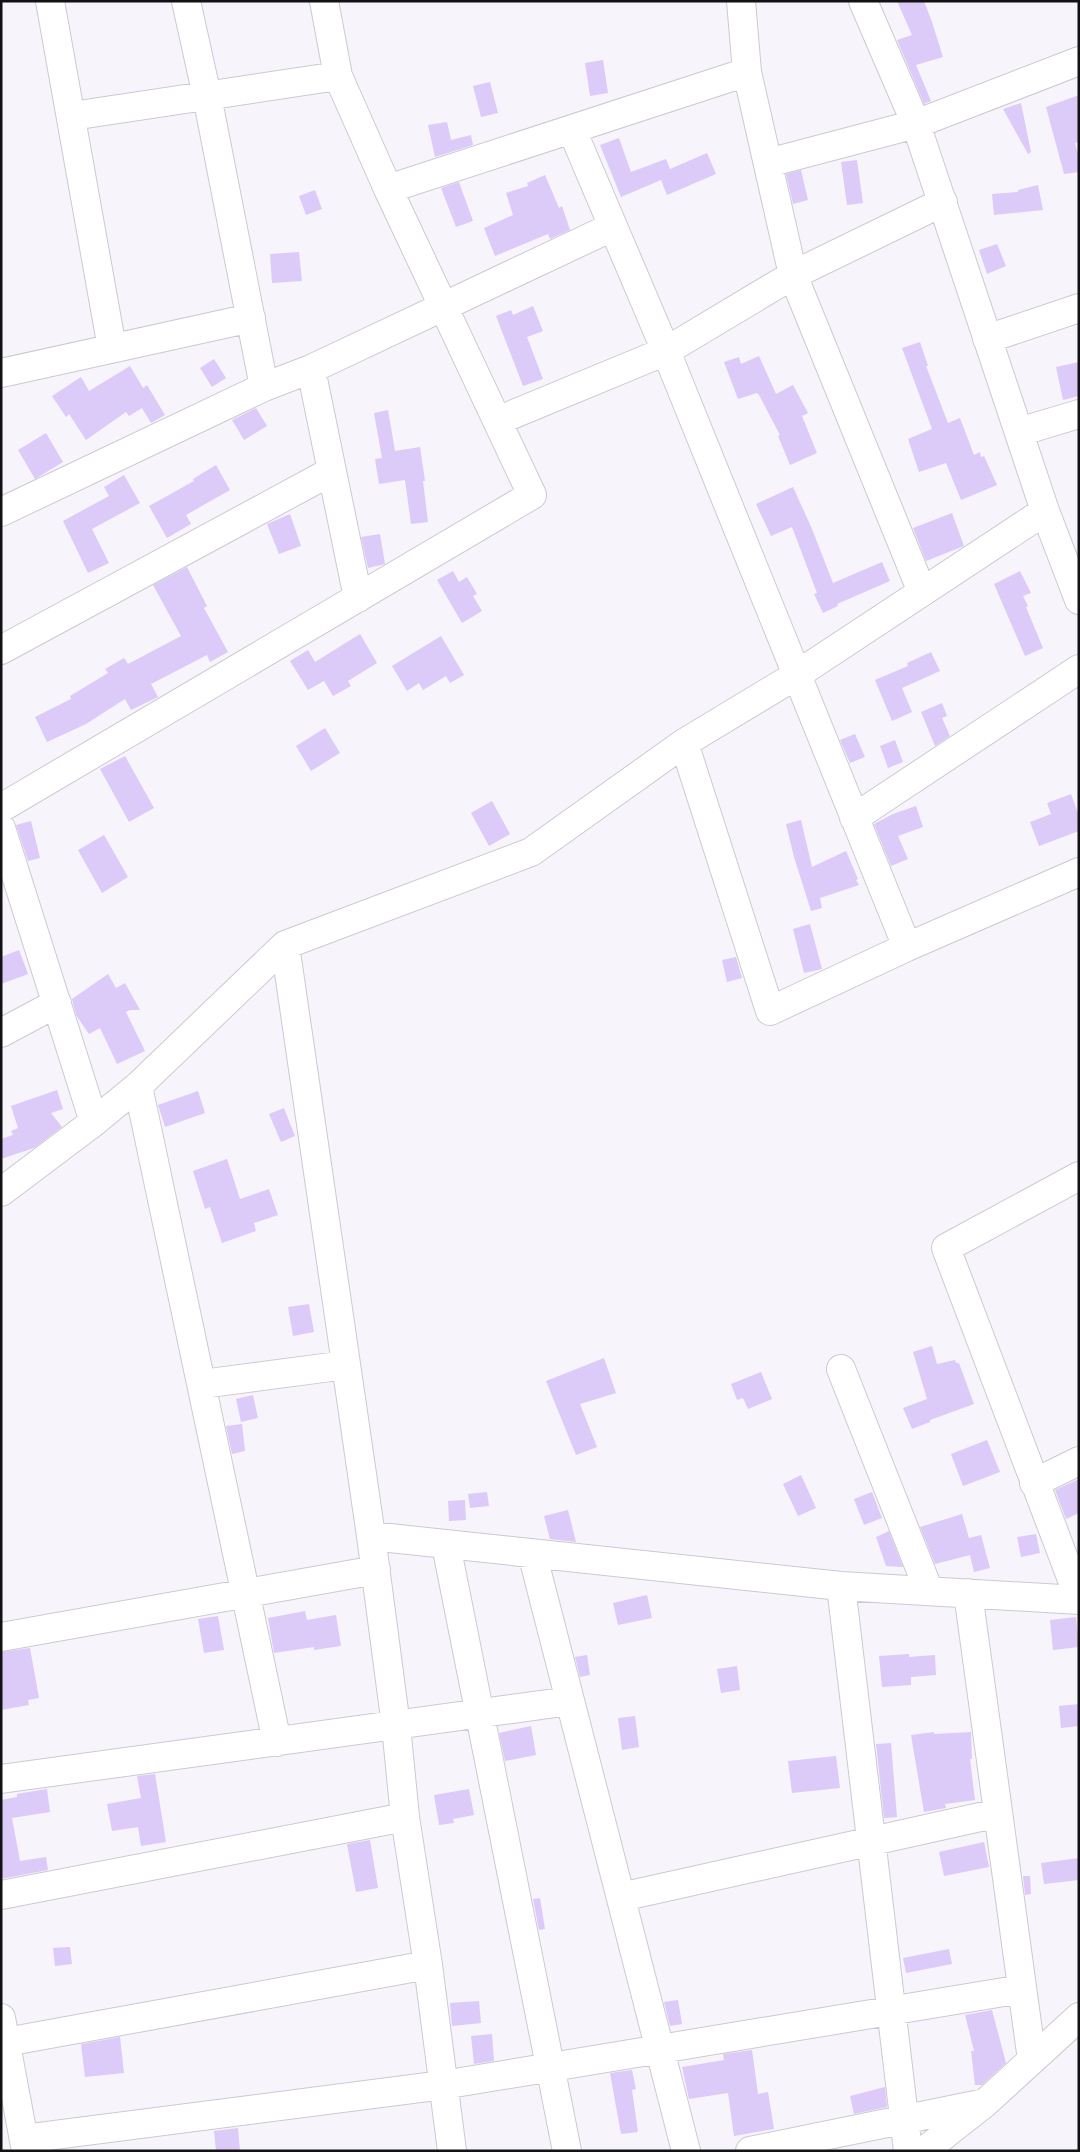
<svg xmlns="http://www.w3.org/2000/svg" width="1080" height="2152" viewBox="0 0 1080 2152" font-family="'Fira Sans',sans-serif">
<rect width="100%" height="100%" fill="#f7f4fc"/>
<path fill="#dccaf9" d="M897,1H924L932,22L943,57L916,65L931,101L924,104L897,40L912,35Z
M603,60L608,93L590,96L585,63Z
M490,82L498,113L481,117L473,86Z
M1079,95V142L1075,143L1079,158V172L1064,174L1046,107Z
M1021,103L1031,152L1028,154L1003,109Z
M447,122L451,140L471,135L473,145L435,157L428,125Z
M619,138L631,172L666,159L670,169L707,153L716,174L667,195L661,180L621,197L600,145Z
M857,160L863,203L847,205L841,162Z
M801,170L808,200L793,204L786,174Z
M545,175L559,208L562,206L570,230L550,239L548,234L495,256L484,228L513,215L506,193L528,186L527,183Z
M459,182L473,221L456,227L441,188Z
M1038,185L1043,210L994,215L992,194L1018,192V190Z
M315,190L322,209L306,215L299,196Z
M997,244L1006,266L987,274L979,250Z
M299,252L302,281L272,283L270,254Z
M533,306L543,331L527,337L543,379L523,386L496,316L511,310L513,315Z
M920,342L928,366H926L948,423L960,418L974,455L980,452L981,457L984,456L997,485L961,500L946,463L919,472L908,439L932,429L902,348Z
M759,356L776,394L793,385L808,413L802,416L817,453L790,465L778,436L780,435L759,395L757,393L738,399L724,362L739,357L741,364Z
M214,359L226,378L212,387L200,368Z
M1079,362V396L1063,400L1056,367Z
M130,366L143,388L147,385L165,415L151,423L142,408L129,416L126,412L86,440L69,414L66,417L52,396L81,377L89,391Z
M256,408L267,426L244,440L232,420Z
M388,410L395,451L420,447L425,481H423L428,522L411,524L405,480L379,484L375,459L382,458L374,413Z
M46,433L63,462L35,479L18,450Z
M216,465L230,490L186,515L191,524L167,538L149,506L194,481L193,479Z
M124,475L140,503L92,529L109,563L88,573L63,521L109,496L104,487Z
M793,487L812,529L833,583L882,562L890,581L837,604L838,606L823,613L814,594L817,593L792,527L771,536L756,504Z
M952,513L964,546L926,561L913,528Z
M290,514L301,546L279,554L267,524Z
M380,534L385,564L368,568L361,537Z
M187,567L207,606L204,608L228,652L210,662L207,655L151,684L158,697L131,710L125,699L86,724L47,742L35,717L71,699L70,696L108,673L105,669L124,658L128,664L181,636L153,585Z
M453,571L459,582L467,577L477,594L473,596L482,611L462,623L437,580Z
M1020,571L1031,593L1023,596L1028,606L1026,607L1043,648L1025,656L994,584Z
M360,634L377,663L348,681L351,686L333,696L324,681L308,690L290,661L308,650L315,662Z
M441,636L464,675L450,683L446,676L423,690L419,683L407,691L392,666Z
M931,652L940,671L902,688L912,712L892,721L875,680L908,666L907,663Z
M942,703L947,716L942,718L950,736L935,746L921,712Z
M325,728L340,753L311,771L296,746Z
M855,734L865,757L850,763L840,740Z
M895,740L903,762L888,768L880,746Z
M125,756L154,808L129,822L100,769Z
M1071,794L1079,816V831L1039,846L1030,822L1051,814L1047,803Z
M492,801L510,834L489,846L471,813Z
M916,806L923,827L898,836L908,859L891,866L874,824L893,814Z
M801,820L812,867L846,851L858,879L856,880L859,885L820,898L822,908L811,911L794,857L786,824Z
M31,821L40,858L28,861L16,825Z
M104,835L128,877L102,893L78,850Z
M810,924L822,969L804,973L793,929Z
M19,950L28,974L1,984V957Z
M736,957L742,978L727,982L722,960Z
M108,974L116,988L125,983L140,1010H130L126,1012L145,1051L117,1064L100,1028L89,1034L76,1015L72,999Z
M57,1090L63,1109L51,1113L62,1127L34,1148L1,1159V1139L13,1135L11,1131L18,1128L11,1106Z
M198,1091L205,1113L165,1127L158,1105Z
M284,1108L295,1136L281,1142L269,1114Z
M227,1159L240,1199L269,1189L278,1215L254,1223L256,1231L222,1243L210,1207L205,1209L193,1171Z
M309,1304L314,1332L293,1336L288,1307Z
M932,1346L937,1364L955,1360L956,1363H959L974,1404L930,1420V1422L912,1429L903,1408L927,1399L913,1352Z
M604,1358L616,1393L580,1404L597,1447L576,1455L546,1381Z
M761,1372L772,1399L748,1409L743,1398L737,1400L731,1384Z
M253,1395L258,1418L241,1422L236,1399Z
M242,1424L245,1451L232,1454L226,1426Z
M987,1440L1000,1472L963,1486L951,1454Z
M801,1475L816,1508L798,1516L783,1484Z
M1079,1479V1513L1066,1519L1055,1490Z
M487,1492L489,1506L470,1508L468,1494Z
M872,1492L882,1518L864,1525L854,1499Z
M465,1500L466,1520L449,1521L448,1501Z
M568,1510L576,1542L550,1539L544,1516Z
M962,1514L969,1538L981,1535L990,1568L974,1572L970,1555L935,1564L920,1527Z
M889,1531L903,1567L886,1566L876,1537Z
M1036,1534L1040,1553L1021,1557L1017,1537Z
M647,1595L652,1618L618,1625L613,1603Z
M305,1611L307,1620L336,1615L341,1646L314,1650V1647L274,1653L268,1618Z
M218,1616L224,1650L204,1653L198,1619Z
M1076,1617L1079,1647L1053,1650L1050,1620Z
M30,1648L39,1698L28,1700L29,1705L1,1710V1652Z
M909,1654V1657L935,1655L936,1675L911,1677V1685L882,1687L879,1656Z
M587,1655L590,1675L580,1677L575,1657Z
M737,1666L740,1690L721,1693L717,1669Z
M1079,1704V1726L1061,1728L1059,1706Z
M635,1716L639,1747L622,1750L618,1718Z
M531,1726L536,1755L505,1761L499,1733Z
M934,1732V1734L971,1732L972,1759H970L975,1800L945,1804L946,1808L924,1812L911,1735Z
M891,1743L897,1817L884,1818L876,1744Z
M836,1756L840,1788L792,1793L788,1761Z
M155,1774L166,1842L141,1846L138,1827L112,1831L107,1804L141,1798L137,1776Z
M47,1789L50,1812L12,1818L20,1861L46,1857L48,1870L1,1879V1800L17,1797V1794Z
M469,1789L474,1815L453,1819L454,1823L439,1825L434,1795Z
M370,1840L378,1888L356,1892L347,1844Z
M984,1842L989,1867L944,1876L939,1852Z
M1079,1858V1880L1044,1884L1041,1863Z
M1023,1876H1030L1031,1894L1025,1895Z
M540,1898L545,1929L539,1930L533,1899Z
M70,1947L72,1964L55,1966L53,1948Z
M949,1949L952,1964L906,1973L903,1958Z
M678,2000L682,2024L670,2026L664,2002Z
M479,2001L481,2023L452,2026L450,2003Z
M992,2010L1006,2063L982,2085H975L971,2051H974L965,2015Z
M492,2034L494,2061L474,2064L471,2036Z
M120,2037L124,2073L85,2077L81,2044Z
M752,2050L758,2094L768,2092L774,2129L734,2136L728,2093L689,2099L682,2067L724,2060L723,2054Z
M632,2070L636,2089L632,2090L638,2132L621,2134L610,2073Z
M885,2087L887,2107L854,2114L850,2096Z
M238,2128L240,2151H216L214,2131Z"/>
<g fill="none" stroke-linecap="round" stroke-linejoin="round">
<g stroke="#ccc9d1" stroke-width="30">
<path id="minor" d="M50,1L112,348
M186,1L207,96L264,387
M741,1L747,72L793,275L922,592
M863,1L916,124L1045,511L1079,600
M72,116L338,76
M572,130L666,351L907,947
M768,163L916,124L1079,61
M388,189L747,72
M987,339L1079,308
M311,369L358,598
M1,373L251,318
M497,421L666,351L793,275L943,202
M1019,432L1079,414
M1,512L264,387L311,369L612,227
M1,650L332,471
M684,743L770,1011L907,947L1079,872
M1,808L532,495L388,189L338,76L324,1
M854,818L1079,669
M1,828L94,1122
M285,945L371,1536L396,1726L405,1817L428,1965L452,2151
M1,1033L57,1003
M138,1086L277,1742
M1079,1176L946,1248L1079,1598
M1,1192L94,1122L138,1086L285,945L531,852L684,743L795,676L1045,511
M841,1369L929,1591
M202,1384L346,1365
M1034,1483L1079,1461
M371,1536L841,1586L1079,1600
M446,1545L567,2151
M532,1553L686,2151
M841,1586L908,2151
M968,1593L1032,2060
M1,1637L376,1570
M1,1779L570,1701
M1,1895L405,1817
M621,1897L998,1813
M1,2018L26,2151
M6,2042L428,1965
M24,2139L443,2085L1022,1989
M750,2151L985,2103
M924,2151L985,2103L1079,2017"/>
</g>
<use href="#minor" stroke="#fff" stroke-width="28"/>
</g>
<rect width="1080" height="2152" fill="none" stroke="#121114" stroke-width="5"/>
</svg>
